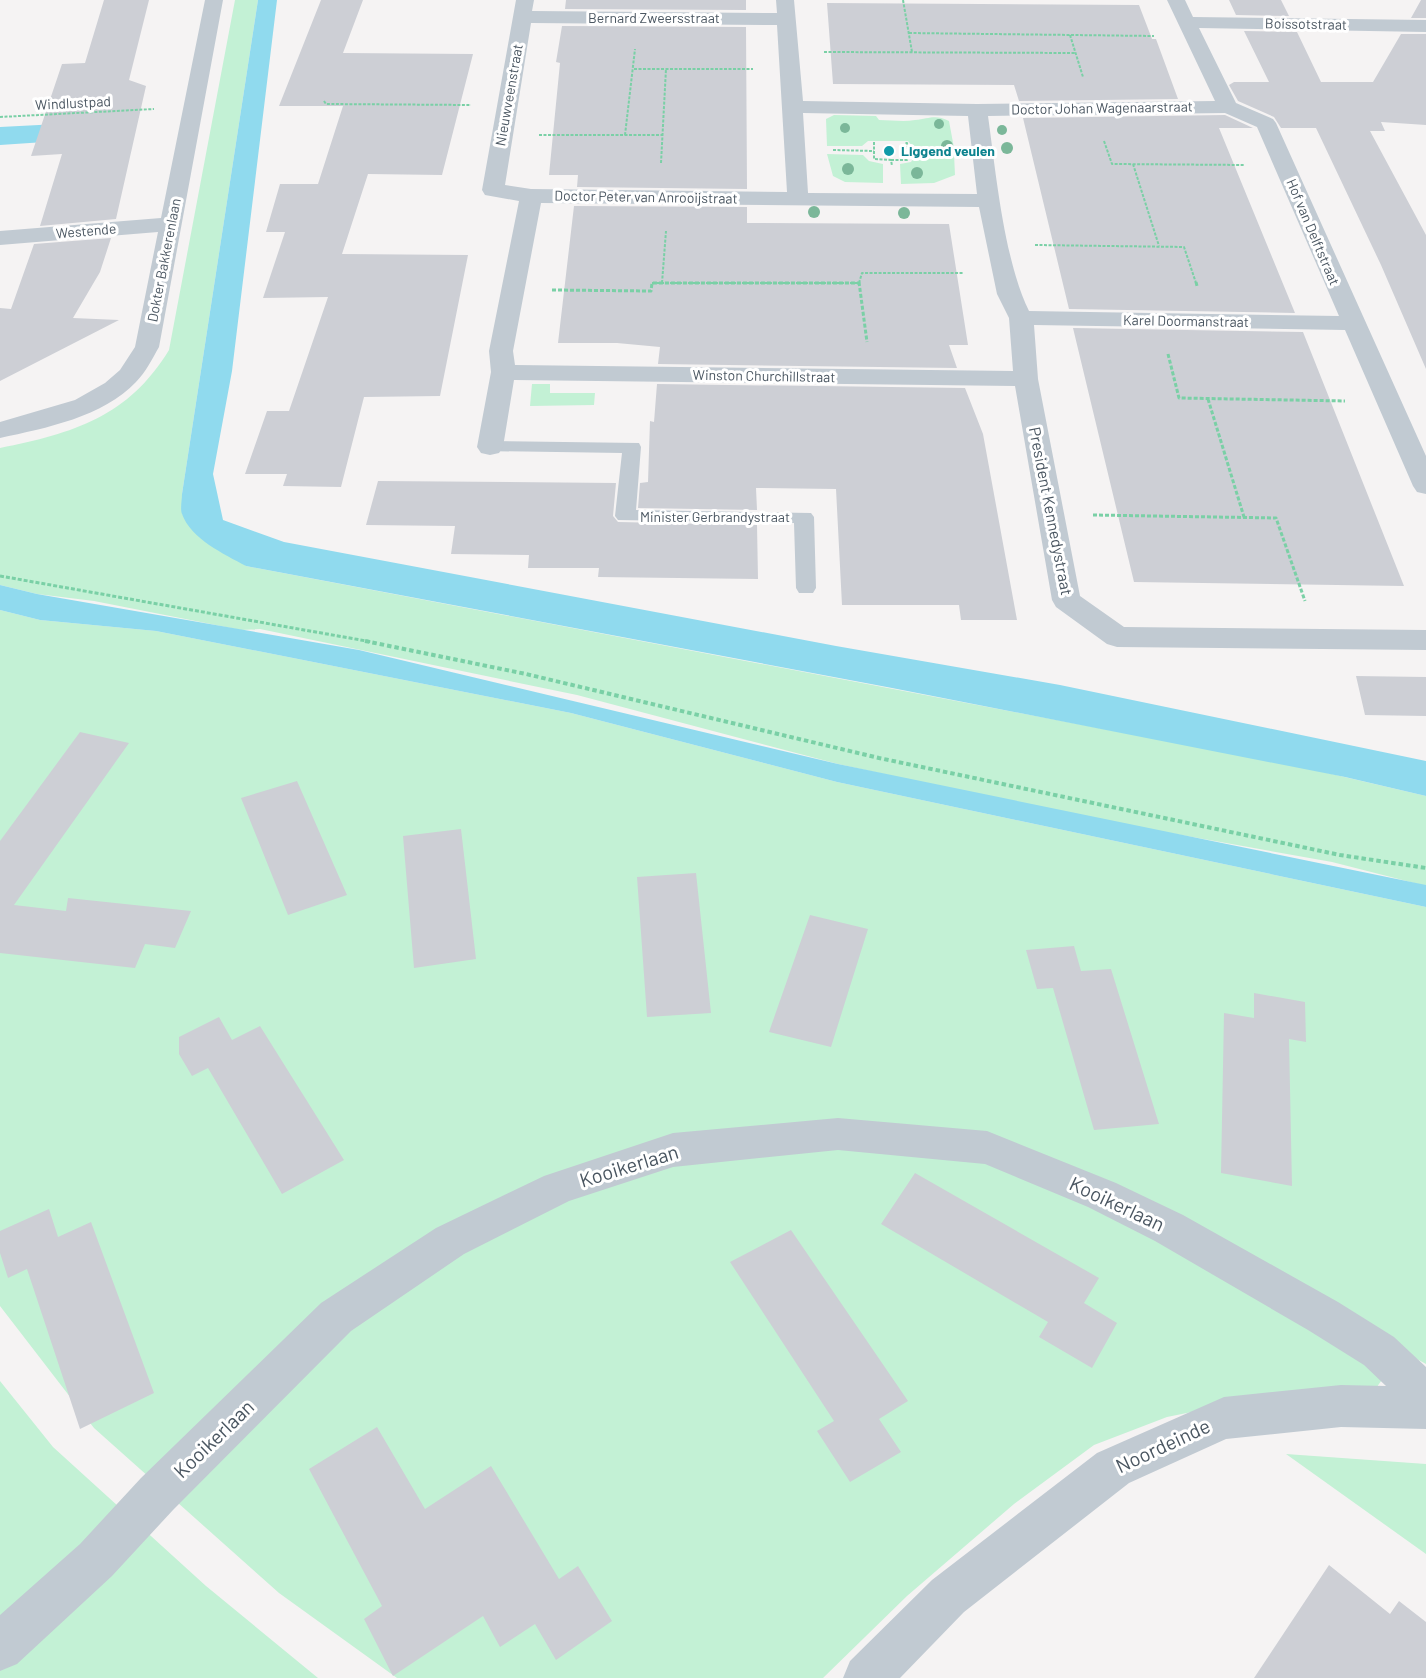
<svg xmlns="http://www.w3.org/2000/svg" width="1426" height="1678" viewBox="0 0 1426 1678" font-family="Barlow,sans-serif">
<rect width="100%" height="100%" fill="#f5f3f3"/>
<path fill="#c3f1d5" d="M235,0H258L182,494V514L246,566L1293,765L1426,796V886L1332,862L1075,816L838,764L577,695L260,629L241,630L94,601L37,594L0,585V448C74,433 128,417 169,350Z
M834,115L876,116L879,120C891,120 904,122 915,120C929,119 935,114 949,121L954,148L913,147L908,141H868L862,146H827L826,119Z
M827,154L863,155L869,161L883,164V183L845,182L833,176Z
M916,154H954L955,175L934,183L901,184L900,164L911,162Z
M532,384H550V393H595L594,405L530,406Z
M0,610L40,620L156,631L571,713L837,782L1426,907V1364L1402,1351L1372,1394L1266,1397L1167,1417L1094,1445L1014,1504L907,1596L823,1678H397L279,1593L94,1428L0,1306Z
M0,1381L53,1447L206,1586L318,1678H0Z
M1286,1454L1426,1464V1554Z"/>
<path fill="#90daee" d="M258,0H277L232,371L213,474L223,520L284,542L836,646L1060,685L1426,761V796L1345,777L892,688L246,566C224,554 191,539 182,514C180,509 182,500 182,494Z
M136,120L134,136L0,145V127Z
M0,585L37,594L359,650L838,764L1426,885V907L837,782L571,713L156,631L40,620L0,610Z"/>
<path fill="#cdcfd5" d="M104,0H149L129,80L146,86L116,219L40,226L62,154L31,156L62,64L85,63Z
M321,0H363L343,53L473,54L442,175L368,174L342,254L468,255L440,396L364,397L341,487L283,486L287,474H245L267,411H289L328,297L263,298L285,232H266L280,184H318L343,106H279Z
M566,0H746V10L565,9Z
M1229,0H1281L1289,16L1236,15Z
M1421,0H1426V18H1411Z
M827,3L1139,5L1152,39H1156L1178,99L1019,101L1014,85L833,84Z
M562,26L746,27L747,189L577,187L578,175H549L560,63L556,62Z
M1244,31L1297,32L1321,82H1373L1401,34H1426V125L1381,122L1385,131H1370L1426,235V369L1381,265L1316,128H1281L1274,117L1238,101L1229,85L1234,82H1269Z
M1225,115L1253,128H1219L1295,313L1069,309L1023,118Z
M574,206L747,207V223L949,224L968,345H949L957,368L658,364L660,347L617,343H558Z
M111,238L100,272L73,318L119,320L0,381V308L11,309L34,244Z
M1073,328L1303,332L1404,586L1134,582Z
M657,384L965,388L983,434L1017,620H961L959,605H842L836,489L756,488L757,510L638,508L640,483L648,482L650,421L654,422Z
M378,481L616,483L613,516L618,522L757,525L758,579L598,577L599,568H528L529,555L451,554L455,526L366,525Z
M1356,676L1426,677V716L1365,715Z
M80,732L129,743L14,905L66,911L68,898L191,911L175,948L145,944L135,968L0,953V841Z
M297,781L347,895L288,915L241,798Z
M461,829L476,959L414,968L403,836Z
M696,873L711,1013L647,1017L637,877Z
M810,915L868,929L831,1047L769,1032Z
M1074,946L1081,971L1111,969L1159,1124L1094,1130L1053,988L1037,989L1026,950Z
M1254,993L1305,1002L1306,1042L1289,1039L1292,1186L1221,1173L1224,1013L1254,1018Z
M219,1017L232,1040L260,1026L344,1160L282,1194L208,1068L192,1076L179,1054V1037Z
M915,1173L1099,1278L1084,1303L1117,1323L1092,1368L1039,1337L1048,1322L881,1224Z
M49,1209L58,1237L91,1222L154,1393L80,1429L27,1269L8,1278L0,1253V1231Z
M791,1230L908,1401L879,1419L901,1452L850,1482L817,1431L834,1421L730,1262Z
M377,1427L425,1509L491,1466L559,1579L578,1566L612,1621L556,1660L535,1624L500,1647L483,1616L393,1676L364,1619L382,1606L309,1469Z
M1329,1565L1390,1614L1399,1601L1426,1622V1678H1254Z"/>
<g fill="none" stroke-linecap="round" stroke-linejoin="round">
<path stroke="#7ad0a6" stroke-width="2" stroke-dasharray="3 1.5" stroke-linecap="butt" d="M903,0L912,52
M909,33L1154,36
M1070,35L1083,77
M824,52L1076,53
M634,69H753
M324,101L326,104L471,105
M0,117L154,109
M539,135H663
M625,135L635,49
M1104,141L1112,164L1245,165
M874,142V159L891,160L892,166
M833,150L874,151
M907,151H945
M891,160H907V143H904
M661,163L666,69
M1133,164L1159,246
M1035,245L1184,247L1196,283
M652,283H859
M662,283L666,231
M859,283L862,273H964"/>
<path stroke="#7ad0a6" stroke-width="3" stroke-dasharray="4 2" stroke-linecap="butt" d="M859,282L867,342
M1196,282L1197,286
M552,290L651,291L652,283H859
M1168,354L1179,398L1345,401
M1208,399L1244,517
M1093,515L1276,518L1305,601
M0,576L372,642"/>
<path stroke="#7ad0a6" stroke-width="4" stroke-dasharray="4.5 3" stroke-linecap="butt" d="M365,641L526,674L879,758L1340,855L1426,868"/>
<path fill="#c1cad2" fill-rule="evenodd" d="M490,441L639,443L641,447L636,510L811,513L814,517L816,588L813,593H799L796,588L794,523L618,520L615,516L622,453L483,451L481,447L483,443Z"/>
<path fill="#c1cad2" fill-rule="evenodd" d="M205,0H223L159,347C152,359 146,372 136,382C103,417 46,428 0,438V422L75,400L105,383L120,370L135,347L158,232L0,245V231L161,218Z
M516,0H534L532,11L777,13L776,0H794L803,101L977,104L1215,101L1167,0H1185L1193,17L1426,20V32L1199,28L1236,103L1273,119L1276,123L1426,456V494L1417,492L1413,486L1345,330L1034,325L1038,379L1080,596L1124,627L1426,630V650L1117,647L1107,644L1056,607L1052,600L1015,386L514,380L503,447L499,453L490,455L481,453L477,447L491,372L489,351L519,201L485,195L482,190ZM531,23L777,25L787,192L531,189L505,185ZM803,113L968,116L977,194L808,193ZM1225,113L1257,127L1339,316L1029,311C1004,260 996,173 988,116ZM541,203L979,207L997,294L1009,318L1013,371L515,365L513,351Z
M838,1118L987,1131L1116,1183L1183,1215L1338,1302L1394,1337L1426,1367V1429L1341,1427L1226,1439L1129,1483L964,1612L900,1678H843L850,1661L932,1580L1097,1453L1224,1397L1341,1385L1386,1386L1364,1365L1308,1330L1155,1241L1088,1207L985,1164L838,1150L673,1167L569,1201L464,1254L351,1331L173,1510L112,1576L17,1664L0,1671V1615L80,1544L141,1478L321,1303L436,1228L544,1176L673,1133Z"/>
</g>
<g fill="#7bb799">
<circle cx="939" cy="124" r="5"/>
<circle cx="845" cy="128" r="5"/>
<circle cx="1002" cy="130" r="5"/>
<circle cx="947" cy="146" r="6"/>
<circle cx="1007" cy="148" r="6"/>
<circle cx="848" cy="169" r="6"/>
<circle cx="917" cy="173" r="6"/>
<circle cx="814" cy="212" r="6"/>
<circle cx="904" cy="213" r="6"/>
</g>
<circle fill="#0f9aa8" stroke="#fff" stroke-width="2" cx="889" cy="151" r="6"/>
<g text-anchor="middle" stroke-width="6" stroke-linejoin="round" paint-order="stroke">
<g font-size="14" fill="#4a5661" stroke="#fff">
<text x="654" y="23">Bernard Zweersstraat</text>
<text transform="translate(1306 24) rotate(1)" y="5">Boissotstraat</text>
<text transform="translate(509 95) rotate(-80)" y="5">Nieuwveenstraat</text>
<text transform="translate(73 103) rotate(-3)" y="5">Windlustpad</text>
<text transform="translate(1102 108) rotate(-1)" y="5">Doctor Johan Wagenaarstraat</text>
<text transform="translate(646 197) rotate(1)" y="5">Doctor Peter van Anrooijstraat</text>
<text transform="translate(86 231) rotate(-5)" y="5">Westende</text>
<text transform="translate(1313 232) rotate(67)" y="5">Hof van Delftstraat</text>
<text transform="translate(164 260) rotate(-79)" y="5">Dokter Bakkerenlaan</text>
<text transform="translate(1186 321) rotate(1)" y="5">Karel Doormanstraat</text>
<text transform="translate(764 376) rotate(1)" y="5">Winston Churchillstraat</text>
<text x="715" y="522">Minister Gerbrandystraat</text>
</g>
<g font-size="14" font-weight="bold" fill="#0d838f" stroke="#fff" text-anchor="start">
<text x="901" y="156">Liggend veulen</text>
</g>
<g font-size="16" fill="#4a5661" stroke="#fff">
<text transform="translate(1051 511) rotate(79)" y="6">President Kennedystraat</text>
</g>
<g font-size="20" fill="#4a5661" stroke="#fff">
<text transform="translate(629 1166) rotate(-17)" y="7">Kooikerlaan</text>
<text transform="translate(1117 1204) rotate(25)" y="7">Kooikerlaan</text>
<text transform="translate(214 1439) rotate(-44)" y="7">Kooikerlaan</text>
<text transform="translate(1163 1446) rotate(-25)" y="7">Noordeinde</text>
</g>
</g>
</svg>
